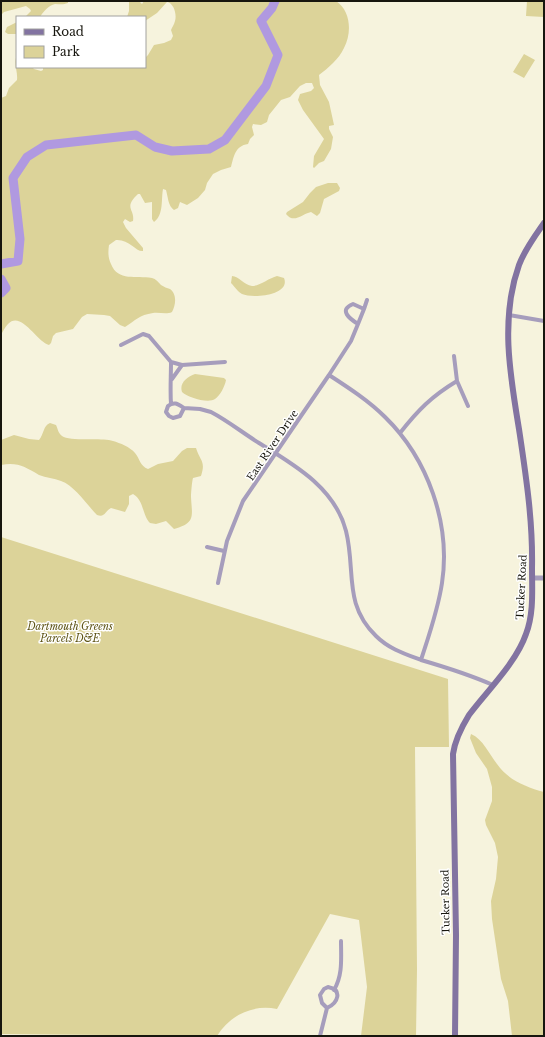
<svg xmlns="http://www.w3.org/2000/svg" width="545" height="1037" viewBox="0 0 545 1037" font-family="'Libre Baskerville',serif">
<rect width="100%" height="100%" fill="#f6f3dd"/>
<path fill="#dcd399" d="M1,1H68V3C63,5 60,4 55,4C49,5 43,12 40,17H25L31,11L30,9L26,6L4,12L1,15Z
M129,1H139L142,4L144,1H336C351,11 352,33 344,48C339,59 328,68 319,75L320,85L329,102L334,125L329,126V129L333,137L331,149L324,161L319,163L314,168L313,167L314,156L324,139L303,110L298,100L300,94L311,91L314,88L312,83H306L300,86L290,97L281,100L269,115L267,122L261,125L253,124L252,127L254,135L250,139L248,144C235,146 234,156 231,167L221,170L213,174L207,183L205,190L198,198L187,205L180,202L178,208L174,210C168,206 168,197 166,190L163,189C161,199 164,215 154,222L152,219V202L145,203L140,194H138C123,208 135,209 133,221L130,222L125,219L123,222L126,228L143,248V251C136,252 129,239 116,240L109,245C108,252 108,258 111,264C118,282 136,275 152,278C156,279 158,282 161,285C164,287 167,288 170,289C177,294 176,305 172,312C166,315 160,312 153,313C139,315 136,320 125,327L120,325L110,316L104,315L87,314L82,317L73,329L56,333L53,336L51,343L49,345C37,342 21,310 8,324C5,327 3,331 1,335V98L6,96L9,88L17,80C18,71 13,64 17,55V67H32L34,69L41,71L43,70V67H145V58L148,55L154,45L164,43L171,40L173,36L171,30C172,27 174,25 175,21C177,15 174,3 167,2L157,13L145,21V17H127L129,11Z
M527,1H544V17L526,16Z
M17,22V34H8L5,32L7,27Z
M524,54L535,60L524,78L513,72Z
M328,183H337L340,188L339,191L324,199L320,213L317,216L311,212C302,214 294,224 286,214L287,212L303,202L310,193L316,187Z
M232,276C239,276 244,285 252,286C260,286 269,278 277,276L284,278C291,295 253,299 242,294C238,292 235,287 231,283Z
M195,374L224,378L226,380C225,386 220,396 215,399C208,404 187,397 182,392C179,383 187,377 195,374Z
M50,423L56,425C58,429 58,433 62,436C70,442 101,437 113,441C120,443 130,447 135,453C140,459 140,466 148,469L158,464L173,461L182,451L187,448H196C200,461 206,461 201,476L193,478C192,481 191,493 191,497C192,516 196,523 174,529L166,521L156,524L150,523C142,515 144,500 133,494L129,496V504L125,512L111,508C105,511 105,518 97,515C87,505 74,485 61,481C54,478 46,478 39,475C25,467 18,462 1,465V440L14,435L29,439L39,440C44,434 43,426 50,423Z
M1,537L448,679L449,747H415L417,969L416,1036H361L367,987L359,920L330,914L277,1009C253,1004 230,1015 217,1036L1,1034Z
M471,734C483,739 489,754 497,764C508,780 526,787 544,792V1036H512L508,1001L501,979L492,919L491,901L496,879L498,857L495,843L486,825L485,820L492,801V787L487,769L476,753L470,738Z"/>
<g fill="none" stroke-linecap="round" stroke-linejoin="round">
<path stroke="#b099e0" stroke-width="9" d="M1,264L18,261L20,239L13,178L27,157L46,145L136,135L155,147L172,151L209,149L225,140L266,86L278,55L261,21L272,8L275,1
M1,279L6,288L1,293"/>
<path stroke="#a69dbc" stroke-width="4" d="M509,315L544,321
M358,324L364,309
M121,345L143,334L149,336L171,362
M454,356L457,381
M182,365L225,362
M329,375C349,388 369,401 385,417C428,459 451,524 442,583C438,610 429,635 421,660
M171,404C170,390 171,376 171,362L182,365L172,379
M184,408C178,404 174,401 168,406L166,412L169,416L173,418L180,416L184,408L200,409L211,412C228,421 243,433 259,443C295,465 335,488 346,531C356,571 343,604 376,636C389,649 405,654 421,660C445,667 470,675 493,685
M400,433C418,410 432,396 457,381L468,406
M207,547L224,551
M218,583L227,541L243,501L303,413L329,375L351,341L358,324C350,319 338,310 353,304L364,309L367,300
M328,987C343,990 338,1003 327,1008L322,1003L320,995L324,989Z
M334,990C343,975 341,958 341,941
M320,1036L327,1008"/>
<path stroke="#a69dbc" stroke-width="5" d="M532,578H544"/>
<path stroke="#8273a1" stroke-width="6" d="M455,1036L456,935L453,754C455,740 461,728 469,715C487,691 516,663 526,634C534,613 532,590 532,568C533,521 526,476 519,429C510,375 500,318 519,265C525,249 535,236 544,223"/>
</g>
<g text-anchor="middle" stroke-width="3" stroke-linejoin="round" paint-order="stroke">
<g font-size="10" fill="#17160e" stroke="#fff">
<text transform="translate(272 445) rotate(-56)" y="4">East River Drive</text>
<text transform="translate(521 587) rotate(-87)" y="4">Tucker Road</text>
<text transform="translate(445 902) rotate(-91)" y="4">Tucker Road</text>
</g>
<g font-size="10" font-style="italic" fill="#5d5315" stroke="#fff">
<text x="70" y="630">Dartmouth Greens<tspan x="70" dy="12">Parcels D&amp;E</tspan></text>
</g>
</g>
<rect width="545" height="1037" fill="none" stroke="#17160e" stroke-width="4"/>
<rect x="16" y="16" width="130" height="52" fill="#ffffff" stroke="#a2a29f"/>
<rect x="24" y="29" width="20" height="6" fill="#8273a1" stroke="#a2a29f"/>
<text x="52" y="36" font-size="12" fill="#17160e">Road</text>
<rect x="24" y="46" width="20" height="12" fill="#dcd399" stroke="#a2a29f"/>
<text x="52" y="56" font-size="12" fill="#17160e">Park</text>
</svg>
